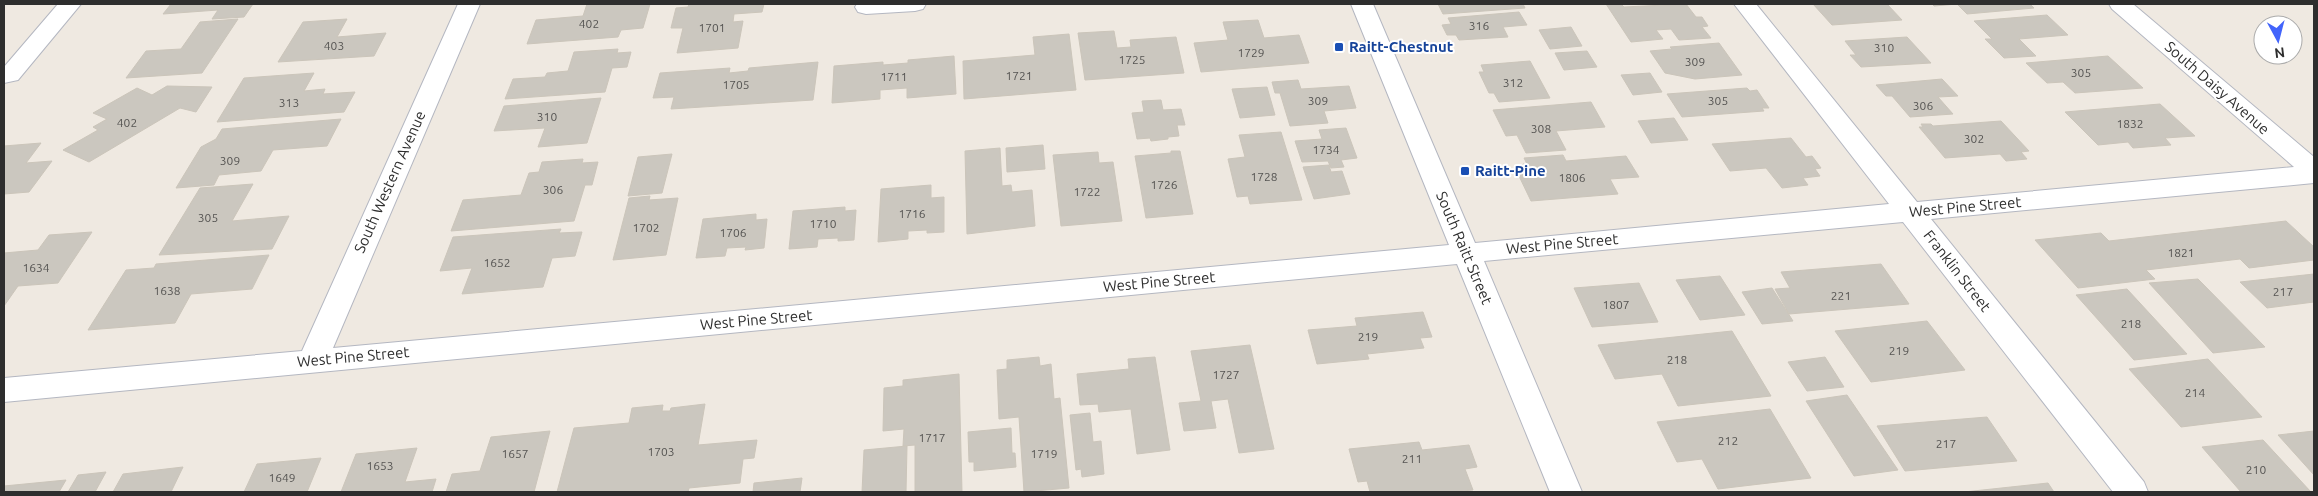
<svg xmlns="http://www.w3.org/2000/svg" width="2318" height="496" viewBox="0 0 2318 496" font-family="Ubuntu,sans-serif">
<rect width="100%" height="100%" fill="#efe9e1"/>
<path fill="#cbc7bf" stroke="#cbc5ba" d="M171,4H253L244,17L212,19L218,10L163,14Z
M587,4H650L643,28L621,30L618,37L527,44L536,20L583,16Z
M689,4H764L762,12L734,14L733,22L743,21L738,48L677,53L683,28H671L676,8L688,7Z
M1438,4H1523L1525,8L1443,14Z
M1606,4H1621L1624,7L1686,4L1696,17H1702L1708,26L1702,27L1711,38L1679,40L1671,29L1656,30L1663,39L1631,42Z
M1813,4H1887L1902,20L1832,25Z
M1932,4H2030L2034,8L1967,14L1957,4L1934,6Z
M1519,12L1527,25L1503,27L1508,37L1459,40L1456,35H1447L1442,25L1451,24L1448,18Z
M2047,15L2068,35L2019,39L2036,56L2004,58L1985,39H1992L1974,21Z
M238,19L202,73L126,78L146,51L181,49L200,22Z
M347,19L337,37L386,33L374,56L278,62L303,22Z
M1258,20L1264,38L1299,35L1309,63L1201,72L1194,43L1228,40L1223,22Z
M1571,27L1582,46L1550,49L1539,30Z
M1114,31L1117,48L1131,47L1130,40L1176,37L1184,73L1085,80L1078,33Z
M1069,34L1076,90L964,99L963,61L1035,55L1033,37Z
M1907,37L1931,63L1861,67L1850,55H1856L1845,41Z
M1719,43L1742,75L1695,79L1665,73L1650,51L1672,49L1670,47Z
M618,49L617,53L631,52L627,67L612,68L605,92L505,99L513,79L545,77L547,73L568,71L574,52Z
M1587,51L1597,67L1564,70L1555,53Z
M954,56L956,94L907,98V88L880,90V99L832,103L834,66L883,62V65L908,63V60Z
M2108,56L2143,88L2075,93L2063,82L2047,83L2026,63Z
M1530,61L1550,98L1499,102L1494,93H1489L1479,72H1484L1481,65Z
M818,62L813,100L671,109L674,97L653,98L660,73L730,68L729,73L748,71L749,68Z
M314,73L304,91L325,89L323,94L355,92L344,112L217,122L244,78Z
M1650,73L1662,92L1633,95L1621,75Z
M1942,79L1958,96L1938,97L1953,114L1910,117L1892,96H1886L1876,85Z
M1298,80L1301,89L1349,86L1356,108L1324,111L1328,123L1290,126L1280,93H1275L1272,82Z
M167,86L212,87L196,112L180,108L89,162L63,150L98,130L93,127L107,119L93,113L137,88L152,95Z
M1267,87L1275,115L1240,118L1232,89Z
M1747,88L1750,91L1757,90L1769,108H1762L1764,111L1682,117L1667,94Z
M601,98L587,143L538,147L545,128L494,131L504,106Z
M1161,100L1163,110L1181,109L1185,125H1177L1179,136L1168,137V139L1151,141L1150,138L1137,139L1132,113L1144,112L1142,101Z
M1591,102L1605,127L1556,131L1566,150L1526,153L1517,135L1506,136L1493,110Z
M2160,104L2195,136L2165,138L2171,145L2133,148L2128,142L2098,145L2065,112Z
M1674,118L1688,140L1651,143L1638,121Z
M341,119L327,146L273,150L261,171L219,175L214,185L176,188L201,147L216,139L222,129Z
M2001,121L2029,151L2021,152L2027,159L2006,161L2000,154L1945,158L1919,127H1923L1921,124H1931L1933,126Z
M1346,128L1357,158L1341,160L1344,167L1331,168L1328,161L1302,162L1295,141L1322,139L1319,130Z
M1281,132L1302,200L1250,204L1248,196L1237,197L1228,159L1245,157L1239,135Z
M1791,138L1806,157L1812,156L1821,168L1815,169L1820,176L1803,178L1808,185L1782,188L1766,168L1730,171L1712,144Z
M41,143L26,163L52,161L29,192L4,194V146Z
M1043,145L1045,169L1007,172L1006,148Z
M1000,148L1002,186L1011,185L1012,192L1032,190L1035,226L967,234L965,151Z
M1171,151H1180L1193,214L1146,218L1135,156L1171,153Z
M1098,152L1099,163L1113,162L1122,221L1061,226L1053,155Z
M672,154L662,193L628,196L638,157Z
M1563,155L1566,161L1626,156L1639,177L1610,179L1618,194L1531,201L1518,174L1527,173L1523,164H1527L1524,158Z
M583,159L582,163L598,162L592,185H585L574,221L451,231L463,200L521,195L529,173L539,172L542,162Z
M1329,165L1331,172L1342,171L1350,194L1314,199L1303,167Z
M253,184L232,221L289,216L272,249L159,255L200,188Z
M931,185V198L944,197V232L927,233V230L908,231V239L878,242L881,189Z
M650,196L649,200L678,198L666,255L613,260L629,198Z
M845,207V211L856,210L854,240L838,241V238L818,239L817,247L789,249L793,211Z
M756,214V220L767,219L764,248L745,250L746,247L727,248L725,256L696,258L703,219Z
M2286,221L2314,247V260L2249,268L2240,259L2146,270L2155,279L2078,288L2035,240L2101,233L2109,241Z
M561,229L559,233L582,232L575,256L552,258L543,287L462,294L472,268L440,271L453,237Z
M92,232L58,283L18,286L4,306V253L38,250L49,235Z
M269,255L252,289L191,294L175,323L88,330L126,270L154,268L156,264Z
M1881,264L1909,304L1789,314L1775,289L1790,288L1781,272Z
M2314,274V302L2267,308L2240,282Z
M1720,276L1745,315L1700,320L1676,280Z
M2198,279L2265,347L2213,353L2149,283Z
M1639,283L1658,322L1592,327L1574,288Z
M1772,288L1793,321L1762,324L1742,292Z
M2127,289L2187,354L2134,360L2076,295Z
M1423,312L1432,337L1420,338L1424,348L1367,354L1369,359L1317,364L1308,330L1357,326L1355,318Z
M1927,321L1965,370L1871,382L1835,331Z
M1732,331L1771,396L1678,406L1662,374L1615,379L1598,345Z
M1250,345L1274,449L1239,453L1228,399L1211,401L1216,428L1184,431L1179,403L1201,401L1191,351Z
M1039,357L1040,366L1051,364L1054,399L1060,398L1069,488L1024,492L1019,417L999,419L997,370L1007,369V360Z
M1155,357L1170,450L1137,454L1131,409L1099,412L1098,404L1080,405L1077,374L1129,369L1128,359Z
M1825,357L1844,387L1807,391L1788,362Z
M2208,359L2262,417L2181,427L2129,369Z
M959,374L962,492H915V445L903,446L904,429L883,431L884,388L903,386V380Z
M1847,395L1898,470L1854,476L1806,401Z
M705,404L698,445L757,440L754,458L743,459L740,483L689,488L688,492H557L574,428L629,423L632,408L663,405L662,411H670L671,408Z
M1770,409L1811,478L1718,489L1702,459L1677,462L1657,422Z
M1090,413L1093,442L1101,441L1104,474L1082,477L1081,469L1076,470L1070,415Z
M1987,417L2017,461L1905,471L1877,426Z
M1011,428L1012,453H1015L1016,467L974,471V462H969L968,432Z
M550,431L534,492H446L452,474L480,471L491,437Z
M2314,431V475L2278,435Z
M2263,440L2311,492H2241L2202,447Z
M1419,442L1422,450L1469,445L1477,467L1465,469L1473,490L1450,492H1370L1367,481L1358,482L1349,449Z
M907,446L906,492H862L864,450Z
M417,448L405,482L436,479L432,492H341L356,454Z
M321,458L307,492H244L257,464Z
M183,467L171,492H113L123,474Z
M106,472L95,492H68L78,475Z
M802,478L800,492H753L754,483Z
M66,480L59,492H4V486Z
M2048,483L2054,492H1964Z"/>
<g fill="none" stroke-linecap="round" stroke-linejoin="round">
<g stroke="#b4b7c1" stroke-width="2">
<path id="minor" d="M58,4H81L18,80L4,83V67Z
M458,4H480L333,348L1449,245L1351,4H1373L1475,243L1889,204L1734,4H1756L1917,202L2294,167L2112,9L2109,4H2133L2314,157V183L1931,219L2144,482L2148,492H2113L1903,222L1484,261L1582,492H1550L1457,264L4,402V378L302,351Z
M857,4H926L923,9L915,11L866,14L858,12L855,7Z"/>
</g>
<use href="#minor" fill="#fff" fill-rule="evenodd"/>
</g>
<g fill="#1a4fb4" stroke="#fff" stroke-width="2">
<rect x="1334" y="42" width="10" height="10" rx="2.5"/>
<rect x="1460" y="166" width="10" height="10" rx="2.5"/>
</g>
<g text-anchor="middle" stroke-width="4" stroke-linejoin="round" paint-order="stroke">
<g font-size="12" fill="#555452">
<text x="589" y="28">402</text>
<text x="1479" y="30">316</text>
<text x="712" y="32">1701</text>
<text x="334" y="50">403</text>
<text x="1884" y="52">310</text>
<text x="1251" y="57">1729</text>
<text x="1132" y="64">1725</text>
<text x="1695" y="66">309</text>
<text x="2081" y="77">305</text>
<text x="1019" y="80">1721</text>
<text x="894" y="81">1711</text>
<text x="1513" y="87">312</text>
<text x="736" y="89">1705</text>
<text x="1318" y="105">309</text>
<text x="1718" y="105">305</text>
<text x="289" y="107">313</text>
<text x="1923" y="110">306</text>
<text x="547" y="121">310</text>
<text x="127" y="127">402</text>
<text x="2130" y="128">1832</text>
<text x="1541" y="133">308</text>
<text x="1974" y="143">302</text>
<text x="1326" y="154">1734</text>
<text x="230" y="165">309</text>
<text x="1264" y="181">1728</text>
<text x="1572" y="182">1806</text>
<text x="1164" y="189">1726</text>
<text x="553" y="194">306</text>
<text x="1087" y="196">1722</text>
<text x="912" y="218">1716</text>
<text x="208" y="222">305</text>
<text x="823" y="228">1710</text>
<text x="646" y="232">1702</text>
<text x="733" y="237">1706</text>
<text x="2181" y="257">1821</text>
<text x="497" y="267">1652</text>
<text x="36" y="272">1634</text>
<text x="167" y="295">1638</text>
<text x="2283" y="296">217</text>
<text x="1841" y="300">221</text>
<text x="1616" y="309">1807</text>
<text x="2131" y="328">218</text>
<text x="1368" y="341">219</text>
<text x="1899" y="355">219</text>
<text x="1677" y="364">218</text>
<text x="1226" y="379">1727</text>
<text x="2195" y="397">214</text>
<text x="932" y="442">1717</text>
<text x="1728" y="445">212</text>
<text x="1946" y="448">217</text>
<text x="661" y="456">1703</text>
<text x="515" y="458">1657</text>
<text x="1044" y="458">1719</text>
<text x="1412" y="463">211</text>
<text x="380" y="470">1653</text>
<text x="2256" y="474">210</text>
<text x="282" y="482">1649</text>
</g>
<g font-size="15" font-weight="bold" fill="#164399" stroke="#fff" text-anchor="start">
<text x="1349" y="52">Raitt-Chestnut</text>
<text x="1475" y="176">Raitt-Pine</text>
</g>
<g font-size="15" fill="#2e2e2e" stroke="#fff">
<text transform="translate(2217 88) rotate(41)" y="5">South Daisy Avenue</text>
<text transform="translate(390 182) rotate(-66)" y="5">South Western Avenue</text>
<text transform="translate(1965 207) rotate(-5)" y="5">West Pine Street</text>
<text transform="translate(1562 244) rotate(-5)" y="5">West Pine Street</text>
<text transform="translate(1464 248) rotate(67)" y="5">South Raitt Street</text>
<text transform="translate(1957 271) rotate(52)" y="5">Franklin Street</text>
<text transform="translate(1159 282) rotate(-5)" y="5">West Pine Street</text>
<text transform="translate(756 320) rotate(-5)" y="5">West Pine Street</text>
<text transform="translate(353 357) rotate(-5)" y="5">West Pine Street</text>
</g>
</g>
<rect width="2318" height="496" fill="none" stroke="#2e2e2e" stroke-width="10"/>
<g transform="translate(2278 40) rotate(173)"><circle r="24" fill="#ffffff" stroke="#ababab"/>
<path d="M0-4L9 19L0 12L-9 19Z" fill="#4264fb"/>
<text y="-8" font-size="14" font-weight="bold" text-anchor="middle" fill="#2e2e2e">N</text>
</g>
</svg>
